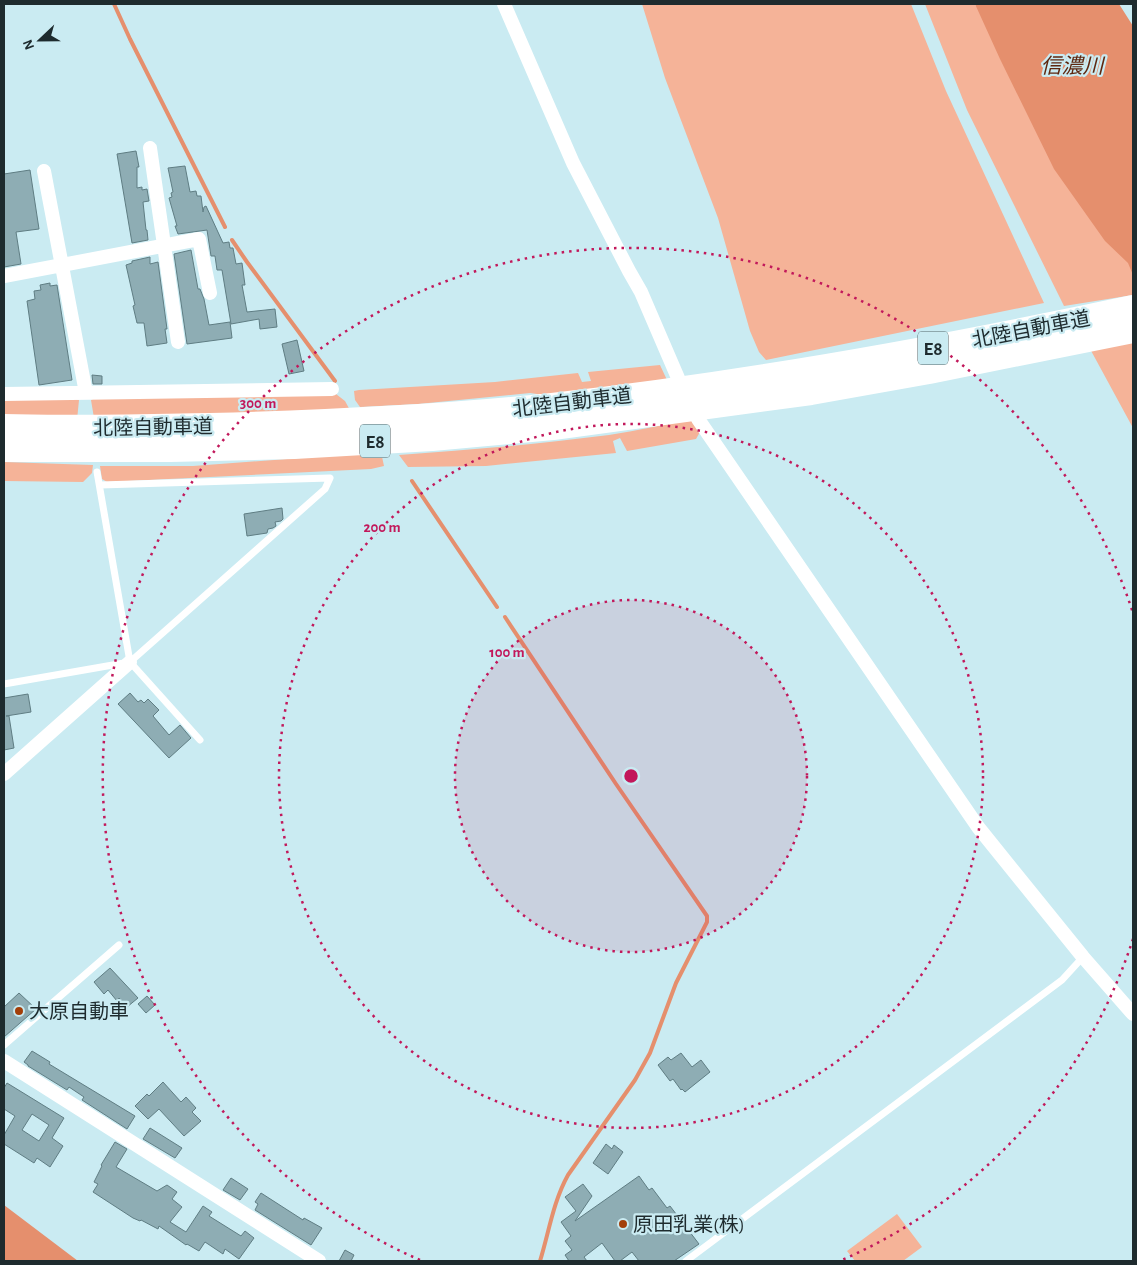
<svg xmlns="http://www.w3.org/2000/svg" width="1137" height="1265" viewBox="0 0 1137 1265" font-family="'Alegreya Sans','Noto Sans JP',sans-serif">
<rect width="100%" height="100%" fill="#caebf2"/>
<path fill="#f5b398" d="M642,4H911L946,91L1044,303L766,360L759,352L750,331L718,218L665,78Z
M925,4H973L992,14L1133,266V295L1064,306L967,110Z
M1133,337V428L1089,347Z
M660,365L667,380L544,395L530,393L418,404L360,407L355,400L354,391L359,390L495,382L578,373L582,382L591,381L588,372Z
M336,394L345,401L351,412L94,418L91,400L97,397Z
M73,398L79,400L77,420L4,418V400Z
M692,420L700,432L696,439L627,451L620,438L613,441L616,453L486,466L408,467L399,455C469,450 539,444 609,435C637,431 664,424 692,420Z
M381,452L384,466L371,469L107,482L102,479L100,466H193Z
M4,462L93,465L92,473L83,482L4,481Z
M897,1214L922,1247L903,1261H855L847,1251Z"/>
<path fill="#e58f6d" d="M975,4H1119L1133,26V275L1128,263L1105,241L1054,169L1000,59Z
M4,1205L78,1261H4Z"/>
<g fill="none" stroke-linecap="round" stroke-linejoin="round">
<path stroke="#e58f6d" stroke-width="4" d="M114,4L130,39L225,227
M232,240L247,262L335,381
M412,481L497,607
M505,617L616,784L707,916V922L676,983L650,1053L635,1080L568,1175C553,1202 549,1232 540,1261"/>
</g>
<path fill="#8eadb4" stroke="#5f7d83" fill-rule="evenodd" d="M136,151L139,167H137V188L142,187V190L147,189L149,201L143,202L146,230H147L148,240L132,243L117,154Z
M185,166L190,192L196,191L197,196H201L203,212L204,207L206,206L223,243L229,242L230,248H233L236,264L242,263L245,285H242L247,312L275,309L277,327L260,329L259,319L231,324L222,270H217L215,256H211L207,230L178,234L175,226H177L169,198L172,197L171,193L173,192L168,168Z
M30,170L39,229L16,232L21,264L4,267V174Z
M191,250L198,289H200L204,299L209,325L230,322L232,338L187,344L174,254Z
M150,257V264L158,262L167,329H165L167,343L147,346L144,323H137L133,306L135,305L126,265L132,263V261Z
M50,283V286L57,285L72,380L39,385L27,301L35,299L34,291L41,290L40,285Z
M297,340L304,371L289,374L282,344Z
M92,375L102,376V384H93Z
M282,508L283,519L281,521L275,522L276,526L273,528L268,529L267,533L247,536L244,514Z
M130,693L138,702L141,700L144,703L148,699L159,710L153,716L169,735L180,725L191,738L169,758L118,704Z
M28,694L31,712L6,716H9L14,748L4,750V698Z
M110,968L138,998L127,1007L119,998L117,1001L108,990L104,994L94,982Z
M19,993L36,1009L4,1037V1007Z
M147,996L155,1005L146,1013L138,1004Z
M32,1051L50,1062L49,1064L135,1116L127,1129L82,1100L84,1097L69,1087L67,1090L28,1066V1065L24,1062Z
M681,1053L692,1067L701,1060L710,1072L685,1092L682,1089L681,1090L673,1079L670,1081L658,1065L668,1057L671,1060Z
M163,1082L181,1102L186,1097L196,1108L192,1112L201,1121L184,1136L159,1109L148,1119L135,1106L147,1094L149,1096Z
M7,1083L64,1118L52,1138L63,1146L50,1167L37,1158L34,1163L4,1144V1135L15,1116L4,1109V1088ZM32,1114L49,1125L39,1141L22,1130Z
M150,1128L182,1148L175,1158L143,1139Z
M115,1142L127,1149L116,1167L157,1191L167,1185L177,1192L172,1199L182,1207L170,1222L186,1232L203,1206L212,1212L209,1216L241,1236L245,1231L254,1238L239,1259L225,1249L223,1254L205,1242L199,1251L187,1244L186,1245L159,1226L158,1229L141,1220L140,1221L133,1218L93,1192L98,1184L94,1182L102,1166L101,1165Z
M606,1144L612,1149L614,1145L623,1152L608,1174L593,1163Z
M639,1176L649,1190L652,1188L667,1208L670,1206L699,1244L674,1261H639L632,1252L620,1261H615L602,1243L584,1257L587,1261H569L565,1255L572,1250L565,1241L571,1236L561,1222L576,1211L565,1197L583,1184L592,1196L575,1221Z
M231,1178L248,1189L240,1200L223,1190Z
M261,1193L303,1220L304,1218L322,1228L311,1245L255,1210L258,1204L255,1202Z
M345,1250L354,1255L351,1261H339Z"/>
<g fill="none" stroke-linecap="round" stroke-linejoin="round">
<path stroke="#fff" stroke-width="7" d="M97,472L130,662L200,740
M4,684L130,662L325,489L330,478L100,485
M4,1045L119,945
M686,1261L1062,980L1083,957"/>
<path stroke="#fff" stroke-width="14" d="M504,4L573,163L629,271L641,292L678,378
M150,148L178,342
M44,171L86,393
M4,276L199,239L210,293
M4,394L332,389
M698,419L978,827L1083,957L1133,1014
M4,774L130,662
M4,1061L319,1261"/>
<path stroke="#fff" stroke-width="26" d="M4,427C72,429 141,427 210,426C324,423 439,418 552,406C748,384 941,349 1133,308
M4,449H170L294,446L432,438L553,427L811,392L929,371L1133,330"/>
</g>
<circle cx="631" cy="776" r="176" fill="#c2185b" fill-opacity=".12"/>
<g fill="none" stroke="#c2185b" stroke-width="2.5" stroke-dasharray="2.5 5">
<circle cx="631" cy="776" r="176"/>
<circle cx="631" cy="776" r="352"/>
<path d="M1133 939A528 528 0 0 1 842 1260M420 1260A528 528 0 1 1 1133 613"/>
</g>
<g fill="#a33f0a" stroke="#caebf2" stroke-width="2">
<circle cx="19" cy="1011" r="5"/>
<circle cx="623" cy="1224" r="5"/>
</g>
<g text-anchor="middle" stroke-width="4.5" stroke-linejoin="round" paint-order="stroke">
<g fill="#caebf2" stroke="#526569" stroke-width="1">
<rect x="918" y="331.5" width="30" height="33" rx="4"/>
<rect x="360" y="424.5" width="30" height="33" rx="4"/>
</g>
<g font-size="19" font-weight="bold" fill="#1e2b2e">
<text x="933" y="355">E8</text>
<text x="375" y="448">E8</text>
</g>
<g font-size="20" fill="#1e2b2e" stroke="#caebf2">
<text transform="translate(1031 329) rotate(-11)" y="7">北陸自動車道</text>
<text transform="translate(572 402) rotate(-7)" y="7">北陸自動車道</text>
<text transform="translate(153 427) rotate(-1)" y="7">北陸自動車道</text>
</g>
<g font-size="20" fill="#1e2b2e" stroke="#caebf2" text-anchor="start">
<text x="29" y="1018">大原自動車</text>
<text x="633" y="1231">原田乳業(株)</text>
</g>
<g font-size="21" font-style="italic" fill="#5e270f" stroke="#caebf2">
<text x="1072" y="73">信濃川</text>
</g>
</g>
<circle cx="631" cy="776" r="8" fill="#c2185b" stroke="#caebf2" stroke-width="2.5"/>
<g font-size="15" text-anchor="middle" font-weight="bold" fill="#c2185b" stroke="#caebf2" stroke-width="4.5" stroke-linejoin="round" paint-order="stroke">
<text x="258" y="408">300 m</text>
<text x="382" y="532">200 m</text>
<text x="507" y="657">100 m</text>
</g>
<rect width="1137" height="1265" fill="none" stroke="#1e2b2e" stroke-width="10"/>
<g transform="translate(40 40) rotate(248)" stroke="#caebf2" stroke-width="4" paint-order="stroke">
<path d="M0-4L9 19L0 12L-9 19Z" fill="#1e2b2e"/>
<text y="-8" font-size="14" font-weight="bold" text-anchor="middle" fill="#1e2b2e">N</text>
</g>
</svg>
